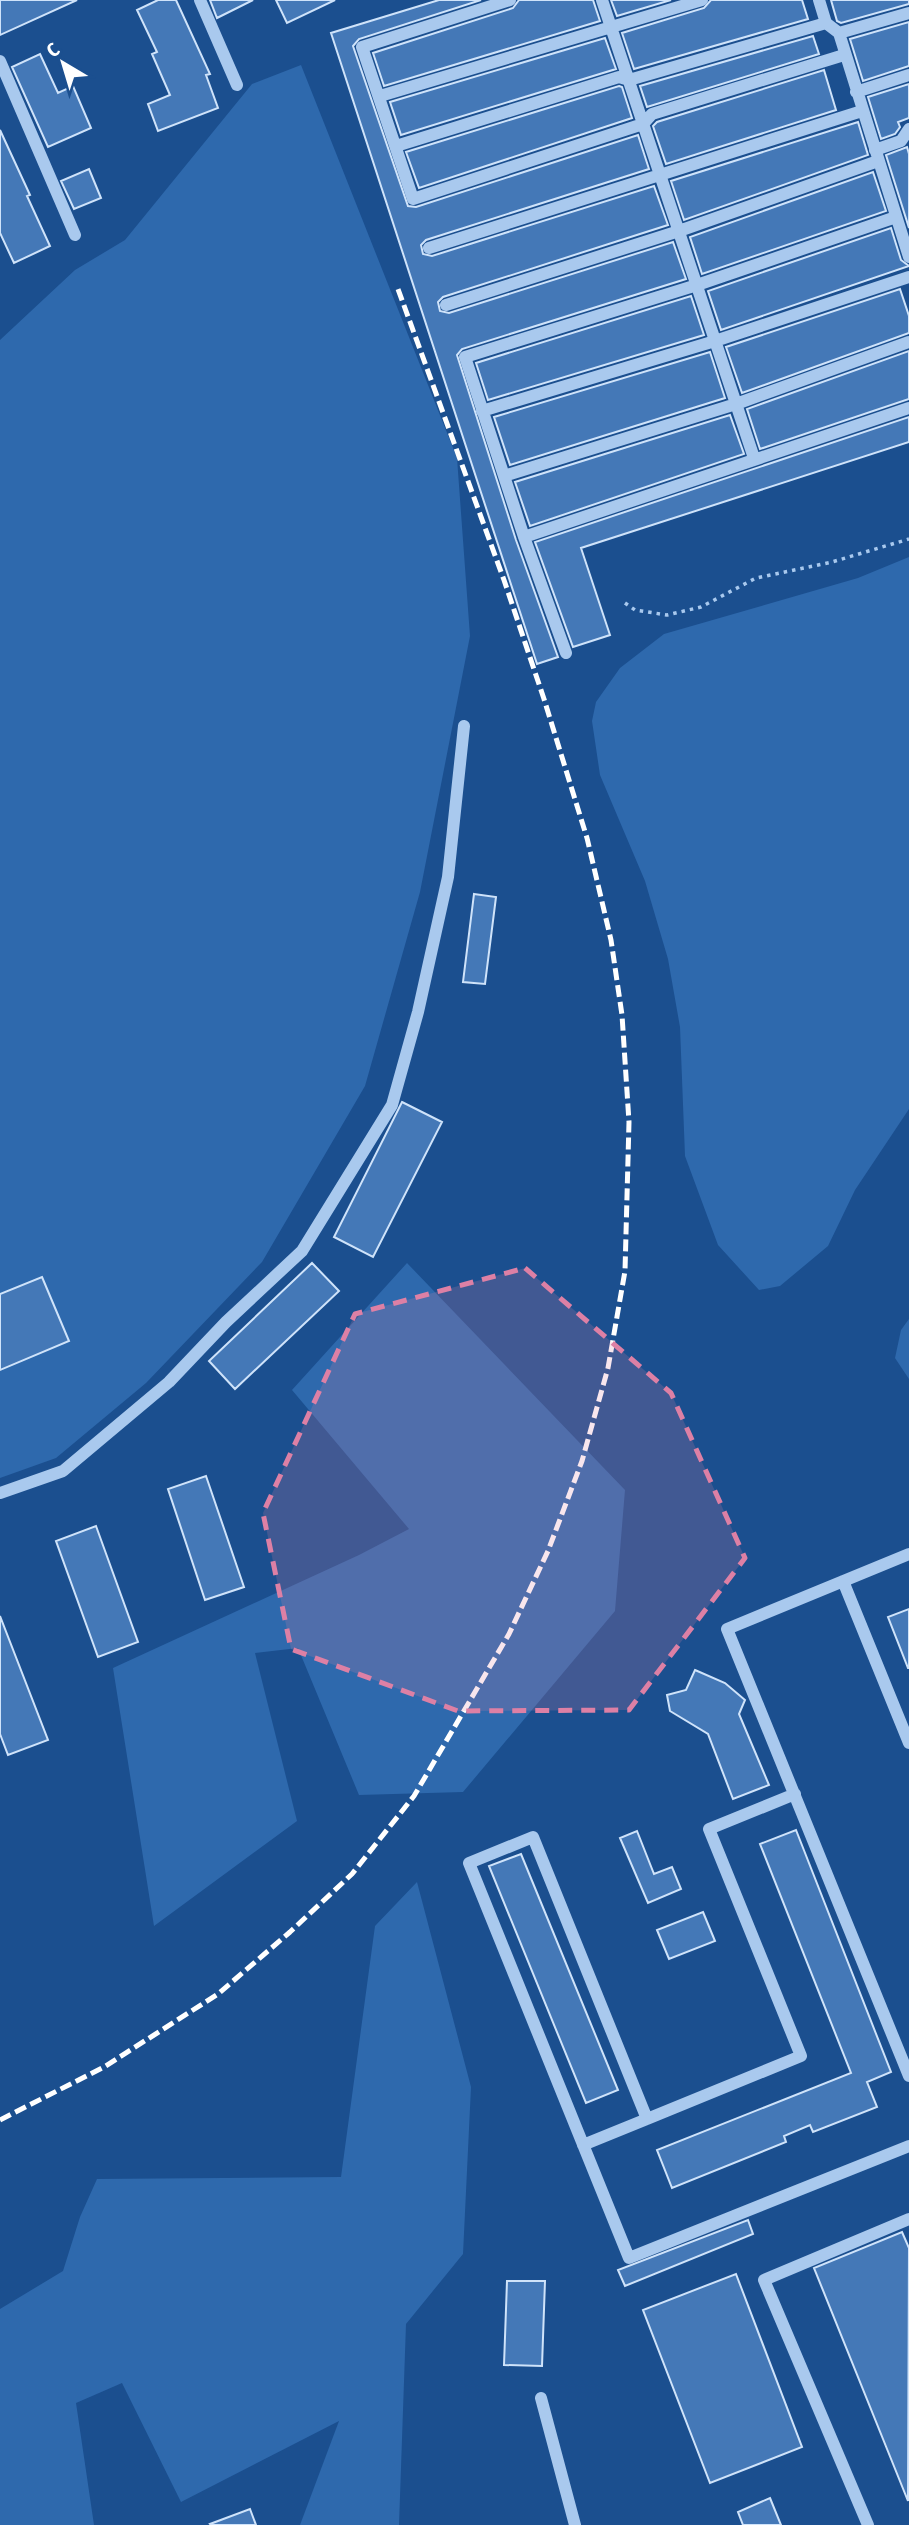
<svg xmlns="http://www.w3.org/2000/svg" width="909" height="2525" viewBox="0 0 909 2525" font-family="'Fira Sans Condensed',sans-serif">
<rect width="100%" height="100%" fill="#1b4f8f"/>
<path fill="#2e69ad" d="M301,65L457,458L470,636L420,892L365,1086L262,1262L146,1383L56,1458L0,1478V340L75,270L125,240L252,84Z
M909,557V1109L855,1190L828,1246L780,1286L759,1290L718,1245L685,1156L680,1027L668,959L645,881L600,775L592,721L596,702L620,668L664,634L858,578Z
M407,1263L625,1490L615,1611L463,1792L359,1795L298,1648L255,1653L297,1821L154,1926L113,1668L359,1555L409,1529L292,1390Z
M909,1319V1379L895,1358L901,1330Z
M417,1882L471,2087L463,2254L406,2324L399,2525H300L339,2421L181,2502L122,2383L76,2403L94,2525H0V2309L63,2271L80,2217L97,2179L341,2177L375,1926Z"/>
<path fill="#4478b7" stroke="#cfe3fa" stroke-width="2" d="M0,0H77L0,35Z
M158,0H176L210,74L206,75L218,108L158,131L148,104L170,95L152,54L157,52L137,10Z
M210,0H253L217,18Z
M276,0H335L287,23Z
M439,0H481L359,39L353,46L408,206L416,207L638,135L649,169L426,240L421,245L423,254L432,256L654,186L668,225L443,297L438,302L440,311L449,313L673,242L686,279L462,349L457,355L516,540L558,657L537,664L331,33Z
M519,0H593L600,21L384,86L373,53L513,8Z
M611,0H671L617,16Z
M711,0H802L808,19L634,69L622,33L704,8Z
M831,0H909V4L841,23L837,21Z
M909,22V66L863,81L850,39Z
M813,36L819,54L647,107L640,86Z
M605,38L616,69L401,135L390,102Z
M40,54L58,93L73,86L91,128L48,147L12,67Z
M824,70L836,110L666,164L653,126L657,122Z
M909,84V118L898,122L900,127L895,134L881,139L868,97Z
M619,86L622,87L632,118L419,188L406,152Z
M858,122L868,155L684,220L671,181Z
M0,130L30,195L27,196L50,246L14,263L0,233Z
M907,147L909,154V228L886,155Z
M89,169L101,198L74,209L61,181Z
M873,172L886,211L702,274L690,237Z
M891,228L901,260L909,266L721,330L708,291Z
M900,289L909,316V333L742,393L726,347Z
M691,296L704,335L488,400L476,363Z
M909,351V399L760,449L747,409Z
M710,352L725,398L510,465L494,417Z
M730,415L744,454L530,526L515,482Z
M909,417V442L581,548L610,635L573,647L535,542Z
M474,894L496,897L485,984L463,982Z
M402,1102L442,1122L373,1257L334,1237Z
M312,1263L339,1291L235,1389L209,1361Z
M42,1277L69,1341L0,1370V1294Z
M206,1476L244,1587L205,1600L168,1489Z
M96,1526L138,1642L98,1657L56,1541Z
M909,1609V1668H908L888,1617Z
M0,1616L48,1740L8,1755L0,1734Z
M695,1670L725,1683L745,1700L739,1714L769,1785L733,1799L708,1734L670,1711L667,1695L686,1690Z
M796,1830L891,2072L867,2082L877,2107L813,2132L810,2125L784,2136L786,2142L672,2188L657,2150L851,2073L760,1844Z
M637,1831L654,1874L672,1867L681,1889L648,1903L620,1838Z
M521,1854L618,2090L586,2103L489,1866Z
M703,1912L715,1941L669,1959L657,1930Z
M748,2220L753,2234L625,2286L618,2270Z
M902,2232L909,2248L908,2501L814,2268Z
M736,2274L802,2447L710,2483L643,2310Z
M507,2281H545L542,2366L504,2365Z
M770,2498L781,2525H743L738,2512Z
M250,2509L256,2525H211L210,2524Z"/>
<g fill="none" stroke-linecap="round" stroke-linejoin="round">
<path stroke="#a9c9ee" stroke-width="3.5" stroke-dasharray="3.5 5" stroke-linecap="butt" d="M625,603L635,610L667,615L701,607L756,578L832,562L909,539"/>
<path stroke="#a9c9ee" stroke-width="12" d="M200,0L237,85
M510,0L362,47L413,199L643,124L652,114L844,55
M602,0L754,458
M819,0L826,23L839,33L909,257
M839,33L909,13
M0,61L75,235
M856,92L909,75
M380,96L702,0
M396,146L619,77L629,80L826,23
M875,150L901,141L909,129
M429,248L862,111
M446,305L679,231L878,161
M482,411L715,341L909,277
M504,476L736,404L909,342
M524,537L909,408
M566,653L524,537L465,357L697,285L896,217
M0,1493L63,1471L169,1382L226,1322L302,1251L392,1105L418,1012L448,877L464,726
M909,1554L727,1629L909,2076
M843,1581L909,1743
M795,1794L709,1829L801,2056L647,2119L533,1837L469,1863L629,2258L909,2146
M583,2145L647,2119
M541,2398L575,2525
M868,2525L764,2280L909,2219"/>
<path stroke="#fff" stroke-width="5" stroke-dasharray="12 5" stroke-linecap="butt" d="M0,2120L104,2067L218,1994L290,1932L352,1874L414,1796L509,1634L548,1551L582,1461L608,1368L625,1271L629,1122L622,1015L611,940L587,838L544,699L504,580L398,289"/>
</g>
<path fill="#dd80a5" fill-opacity="0.2" stroke="#dd80a5" stroke-width="5" stroke-dasharray="14 9" stroke-linejoin="round" d="M525,1268L671,1393L745,1558L629,1710L458,1711L291,1649L263,1513L355,1314Z"/>
<g transform="translate(63 63) rotate(322)" stroke="#1b4f8f" stroke-width="5" paint-order="stroke">
<path d="M0-5L12 26L0 18L-12 26Z" fill="#ffffff"/>
<text y="-10" font-size="19" font-weight="bold" text-anchor="middle" fill="#ffffff">С</text>
</g>
</svg>
